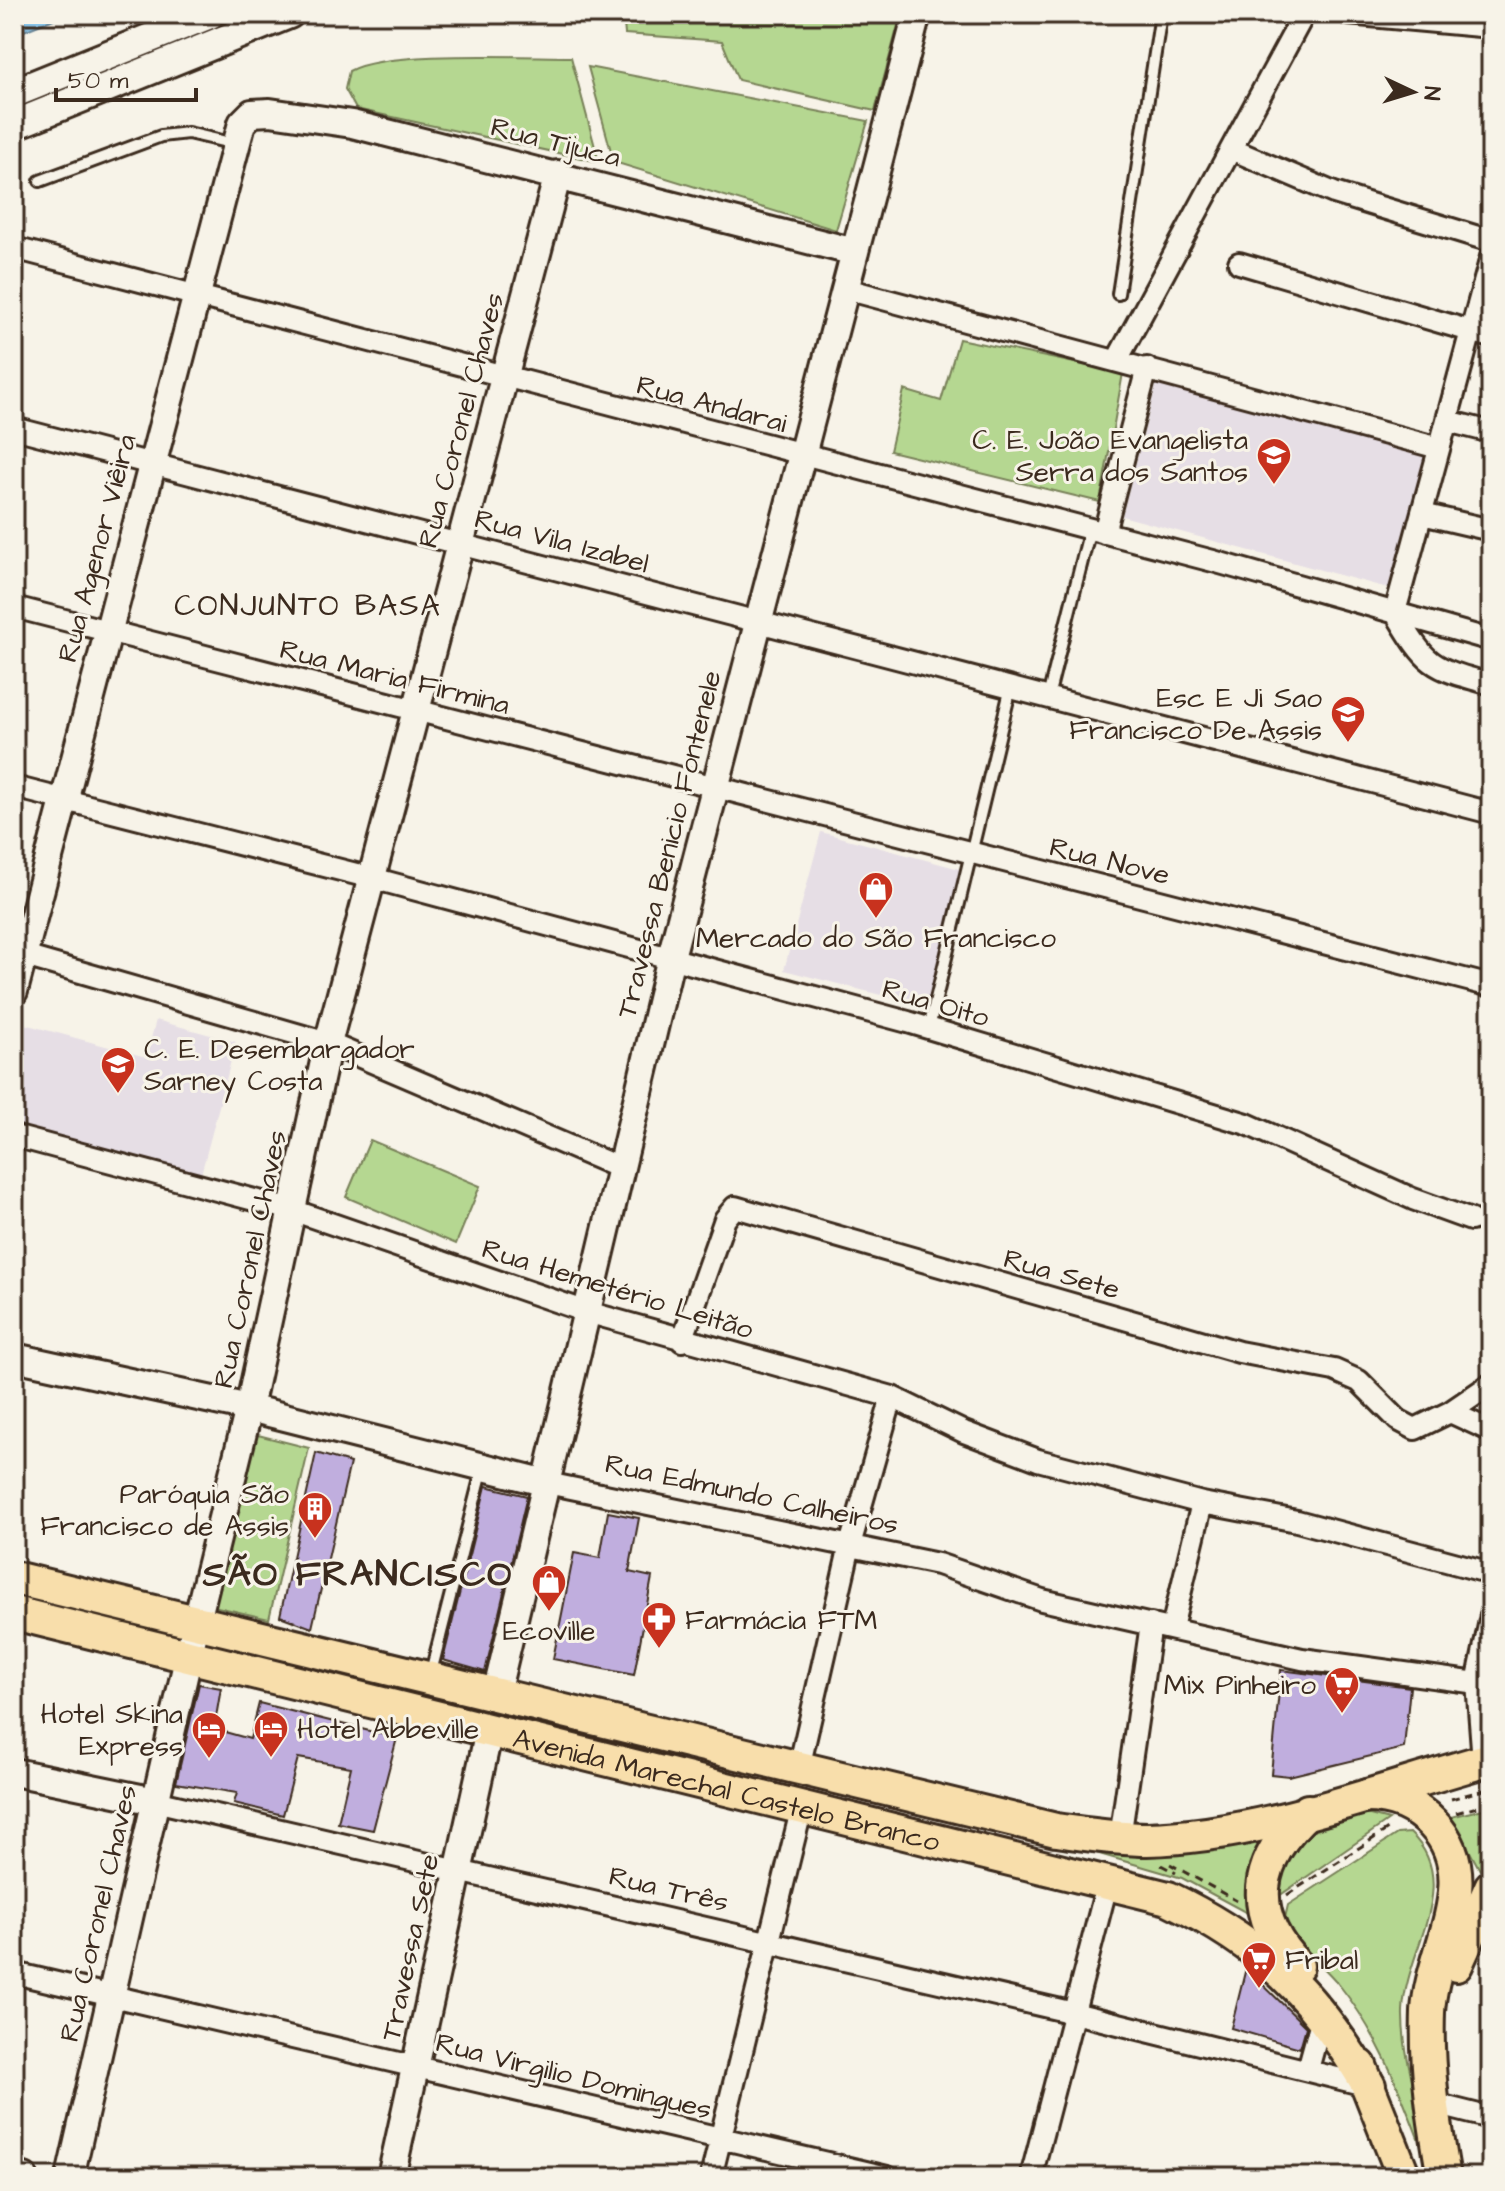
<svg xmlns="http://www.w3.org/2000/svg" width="1505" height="2191" viewBox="0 0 1505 2191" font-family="'Architects Daughter',sans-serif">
<rect width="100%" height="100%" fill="#f7f3e8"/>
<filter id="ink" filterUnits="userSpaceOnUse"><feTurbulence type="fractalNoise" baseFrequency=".0125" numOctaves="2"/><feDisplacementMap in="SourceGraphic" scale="16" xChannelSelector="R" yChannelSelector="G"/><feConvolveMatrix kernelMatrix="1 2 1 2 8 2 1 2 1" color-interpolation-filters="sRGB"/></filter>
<g filter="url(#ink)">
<path fill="#e6dee5" d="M1157,382L1427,455L1391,589L1122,516Z
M821,832L967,871L931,1008L784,970Z
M156,1020L236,1042L200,1178L14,1128V1061L24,1024L146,1057Z"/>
<path fill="#b5d791" stroke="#788058" stroke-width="2" d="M623,14H901L875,111L738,80L722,41L625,34Z
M571,57L599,162L356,109L345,89L349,71C387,50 521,57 571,57Z
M588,67L868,121L836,230L614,162Z
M959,339L1123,373L1100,502L890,451L904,390L941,401Z
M370,1140L480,1186L456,1244L346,1197Z
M254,1434L309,1448L269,1619L213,1606Z
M1491,1807V1857L1480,1870L1451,1817Z
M1366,1814L1389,1820L1276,1898L1282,1863L1307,1833Z
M1410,1833C1464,1883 1405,1951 1403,2011C1402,2052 1417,2096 1426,2137L1418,2138C1398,2085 1376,2031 1340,1986C1322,1963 1298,1948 1284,1922L1288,1905L1397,1834Z
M1265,1835L1249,1864V1914L1182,1878L1096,1853L1097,1847Z"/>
<path fill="#8ac5e9" stroke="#6a8798" stroke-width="2" d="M14,14H66L14,35Z"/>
<path fill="#c0aede" stroke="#3b2a1e" stroke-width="2" d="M316,1453L350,1463L312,1628L280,1616Z
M486,1486L527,1496L485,1672L443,1660Z
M608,1512L639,1518L629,1572L652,1577L634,1675L553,1659L574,1553L600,1558Z
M1281,1670L1410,1687L1404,1748L1289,1776L1271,1774Z
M199,1684L221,1688L214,1729L250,1739L259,1703L397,1738L373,1830L338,1823L351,1767L298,1758L283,1815L234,1803L237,1793L176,1783Z
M1246,1968L1306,2027L1300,2048L1231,2028Z"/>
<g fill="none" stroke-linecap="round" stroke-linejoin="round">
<g stroke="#3b2a1e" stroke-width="16">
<path id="service" d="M40,181L161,136L188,133L235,144
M1118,294L1161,14
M1048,697L1090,529
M929,1028L1011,687
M430,1676L483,1467"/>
</g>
<g stroke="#3b2a1e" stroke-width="26">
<path id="minor" d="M1348,14L1491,27
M1231,149L1334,193L1491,241
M14,248L1213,561L1491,640
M1239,263L1491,337
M846,289L1439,448
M1117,360L1304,14
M1447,421L1491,432
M14,428L1491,813
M1422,514L1491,530
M1104,533L1147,368
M14,607L1491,986
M1395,612L1491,257
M1395,612C1428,667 1429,667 1491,684
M14,787L372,878L908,1022L1247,1124L1413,1199L1471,1220
M14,953L328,1043L620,1168
M14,1136L292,1210L587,1312L892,1397L964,1432L1038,1460L1202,1503L1297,1521L1491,1573
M682,1341L725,1219L735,1207L1239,1352L1334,1370L1359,1381L1398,1420L1415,1429L1450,1412L1491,1384
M1450,1412L1491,1431
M547,1483L938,1564L1042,1600L1302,1659L1477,1683
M1172,1628L1202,1503
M1483,1761L1477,1683L1491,1615
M799,1768L850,1545L892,1397
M155,1801L1074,2013L1369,2086
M1120,1838L1151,1624
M14,1973L887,2177
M1308,2069L1323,2014
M1431,2103L1491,2118
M711,2177L802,1807
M1031,2177L1108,1881"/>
</g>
<g stroke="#3b2a1e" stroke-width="32">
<path id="tertiary" d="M14,991L242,123L252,113L270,112L352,124L855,252
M14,1357L249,1408L547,1483
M496,1694L671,957L917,14
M14,1772L155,1801
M14,2175L24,2177
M70,2177L192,1641L249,1408L328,1043L558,174
M391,2177L489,1731"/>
</g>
<g stroke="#3b2a1e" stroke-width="34">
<path id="secondary" d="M14,93L210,14
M14,125L289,14"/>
</g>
<g stroke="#3b2a1e" stroke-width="38">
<g id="primary">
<path d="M14,1578L1056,1830C1086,1834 1117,1839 1147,1839C1264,1836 1379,1790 1491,1759"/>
<path id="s1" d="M14,1613L1168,1898C1265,1945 1314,1994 1369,2086"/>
<path d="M1367,1796C1392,1796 1415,1805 1433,1824C1485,1878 1431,1950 1428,2012C1426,2069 1434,2121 1444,2177"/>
<path d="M1456,1965L1491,1887"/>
<path d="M1297,1966C1246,1913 1254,1860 1308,1811"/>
<path d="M1360,2066L1404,2177"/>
</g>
</g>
<path stroke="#3b2a1e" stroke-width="3" stroke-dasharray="8 6" stroke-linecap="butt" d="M1451,1799L1491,1788
M1456,1813L1491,1803
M1170,1864L1237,1901
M1161,1865L1176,1873
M1287,1895L1391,1827"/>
<use href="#service" stroke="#f7f3e8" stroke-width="10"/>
<use href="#minor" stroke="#f7f3e8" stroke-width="20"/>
<use href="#tertiary" stroke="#f7f3e8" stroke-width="26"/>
<use href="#secondary" stroke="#f7f3e8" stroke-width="28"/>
<use href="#primary" stroke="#f8deab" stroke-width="32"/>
</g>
</g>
<defs>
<g id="school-pin" transform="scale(1.8)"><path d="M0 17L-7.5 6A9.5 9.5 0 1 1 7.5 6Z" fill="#c8321e" stroke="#f7f3e8"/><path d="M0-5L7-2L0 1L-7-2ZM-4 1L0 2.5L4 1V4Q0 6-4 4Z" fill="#fff"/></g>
<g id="shop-pin" transform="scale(1.8)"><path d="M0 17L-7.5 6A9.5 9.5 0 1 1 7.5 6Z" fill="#c8321e" stroke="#f7f3e8"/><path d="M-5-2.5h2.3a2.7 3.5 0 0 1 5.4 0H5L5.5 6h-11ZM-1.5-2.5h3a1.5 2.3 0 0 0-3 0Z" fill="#fff"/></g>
<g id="building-pin" transform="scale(1.8)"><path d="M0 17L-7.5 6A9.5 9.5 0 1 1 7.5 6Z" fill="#c8321e" stroke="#f7f3e8"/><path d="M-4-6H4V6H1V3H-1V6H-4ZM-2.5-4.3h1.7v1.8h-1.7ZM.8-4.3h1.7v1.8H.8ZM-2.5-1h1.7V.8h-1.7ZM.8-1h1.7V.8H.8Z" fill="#fff"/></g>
<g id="pharmacy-pin" transform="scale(1.8)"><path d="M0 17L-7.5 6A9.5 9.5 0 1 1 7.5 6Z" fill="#c8321e" stroke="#f7f3e8"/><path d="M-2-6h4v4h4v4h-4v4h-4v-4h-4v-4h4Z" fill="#fff"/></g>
<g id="supermarket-pin" transform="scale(1.8)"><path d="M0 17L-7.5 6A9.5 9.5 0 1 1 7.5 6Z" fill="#c8321e" stroke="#f7f3e8"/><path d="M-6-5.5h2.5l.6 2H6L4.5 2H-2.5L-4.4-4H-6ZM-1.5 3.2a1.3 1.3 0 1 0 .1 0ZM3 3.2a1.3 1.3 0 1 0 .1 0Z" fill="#fff"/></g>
<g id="hotel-pin" transform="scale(1.8)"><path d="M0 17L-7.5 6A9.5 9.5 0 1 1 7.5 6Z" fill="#c8321e" stroke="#f7f3e8"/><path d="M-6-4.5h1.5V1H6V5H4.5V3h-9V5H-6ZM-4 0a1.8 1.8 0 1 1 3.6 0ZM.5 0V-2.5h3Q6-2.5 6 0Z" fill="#fff"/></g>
</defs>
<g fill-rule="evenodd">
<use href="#school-pin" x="1274" y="455"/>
<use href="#school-pin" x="1348" y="713"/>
<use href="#shop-pin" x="876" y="889"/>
<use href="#school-pin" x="118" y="1064"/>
<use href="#building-pin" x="315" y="1509"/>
<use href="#shop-pin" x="549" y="1582"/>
<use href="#pharmacy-pin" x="659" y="1619"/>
<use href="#supermarket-pin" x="1342" y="1684"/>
<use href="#hotel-pin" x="271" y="1728"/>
<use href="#hotel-pin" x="209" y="1729"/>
<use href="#supermarket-pin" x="1259" y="1959"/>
</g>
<g text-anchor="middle" stroke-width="6" stroke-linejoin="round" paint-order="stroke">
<g font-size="28" fill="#3b2a1e" stroke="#f7f3e8">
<text transform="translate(556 141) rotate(14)" y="10">Rua Tijuca</text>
<text transform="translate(712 403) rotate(15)" y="10">Rua Andarai</text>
<text transform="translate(460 420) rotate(-75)" y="10">Rua Coronel Chaves</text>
<text transform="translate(562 540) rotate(15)" y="10">Rua Vila Izabel</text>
<text transform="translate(96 548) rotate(-75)" y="10">Rua Agenor Viêira</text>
<text transform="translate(395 676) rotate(14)" y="10">Rua Maria Firmina</text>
<text transform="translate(668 844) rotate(-76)" y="10">Travessa Benicio Fontenele</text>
<text transform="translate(1110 860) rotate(14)" y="10">Rua Nove</text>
<text transform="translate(936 1002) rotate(16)" y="10">Rua Oito</text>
<text transform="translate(249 1259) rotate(-78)" y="10">Rua Coronel Chaves</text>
<text transform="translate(1062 1273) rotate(16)" y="10">Rua Sete</text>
<text transform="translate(618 1288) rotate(17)" y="10">Rua Hemetério Leitão</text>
<text transform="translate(752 1493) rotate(12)" y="10">Rua Edmundo Calheiros</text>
<text dy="10" stroke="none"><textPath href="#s1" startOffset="734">Avenida Marechal Castelo Branco</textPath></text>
<text transform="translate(669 1888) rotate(13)" y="10">Rua Três</text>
<text transform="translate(97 1913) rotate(-77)" y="10">Rua Coronel Chaves</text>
<text transform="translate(409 1947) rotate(-78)" y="10">Travessa Sete</text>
<text transform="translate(574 2075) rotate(14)" y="10">Rua Virgilio Domingues</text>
</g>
<g font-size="28" fill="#3b2a1e" stroke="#f7f3e8" text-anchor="end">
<text x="1248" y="449">C. E. João Evangelista<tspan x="1248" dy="32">Serra dos Santos</tspan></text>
<text x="1322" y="707">Esc E Ji Sao<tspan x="1322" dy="32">Francisco De Assis</tspan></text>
<text x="876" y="947" text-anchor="middle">Mercado do São Francisco</text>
<text x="144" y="1058" text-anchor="start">C. E. Desembargador<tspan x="144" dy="32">Sarney Costa</tspan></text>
<text x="289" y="1503">Paróquia São<tspan x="289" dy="32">Francisco de Assis</tspan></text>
<text x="685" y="1629" text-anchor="start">Farmácia FTM</text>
<text x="549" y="1640" text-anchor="middle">Ecoville</text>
<text x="1316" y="1694">Mix Pinheiro</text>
<text x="183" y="1723">Hotel Skina<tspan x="183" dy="32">Express</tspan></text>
<text x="297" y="1738" text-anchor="start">Hotel Abbeville</text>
<text x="1285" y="1969" text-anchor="start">Fribal</text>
</g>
<g font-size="30" letter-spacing="2" fill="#3b2a1e" stroke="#f7f3e8">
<text x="308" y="615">CONJUNTO BASA</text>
</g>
<g font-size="36" font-weight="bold" letter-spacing="2" fill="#3b2a1e" stroke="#f7f3e8">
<text x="358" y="1585">SÃO FRANCISCO</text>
</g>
</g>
<rect width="1505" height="2191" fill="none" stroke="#f7f3e8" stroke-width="48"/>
<rect x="24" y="24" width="1457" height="2143" fill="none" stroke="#3b2a1e" stroke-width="3" filter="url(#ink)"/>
<g transform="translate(1413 92) rotate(94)" stroke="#f7f3e8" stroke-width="6" paint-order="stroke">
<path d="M0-6L14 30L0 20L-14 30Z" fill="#3b2a1e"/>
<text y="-12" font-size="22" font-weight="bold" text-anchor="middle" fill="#3b2a1e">N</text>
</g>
<path d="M56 88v12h140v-12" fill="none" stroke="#3b2a1e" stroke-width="4"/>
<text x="68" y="88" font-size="24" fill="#3b2a1e" stroke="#f7f3e8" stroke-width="6" paint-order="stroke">50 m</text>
</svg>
